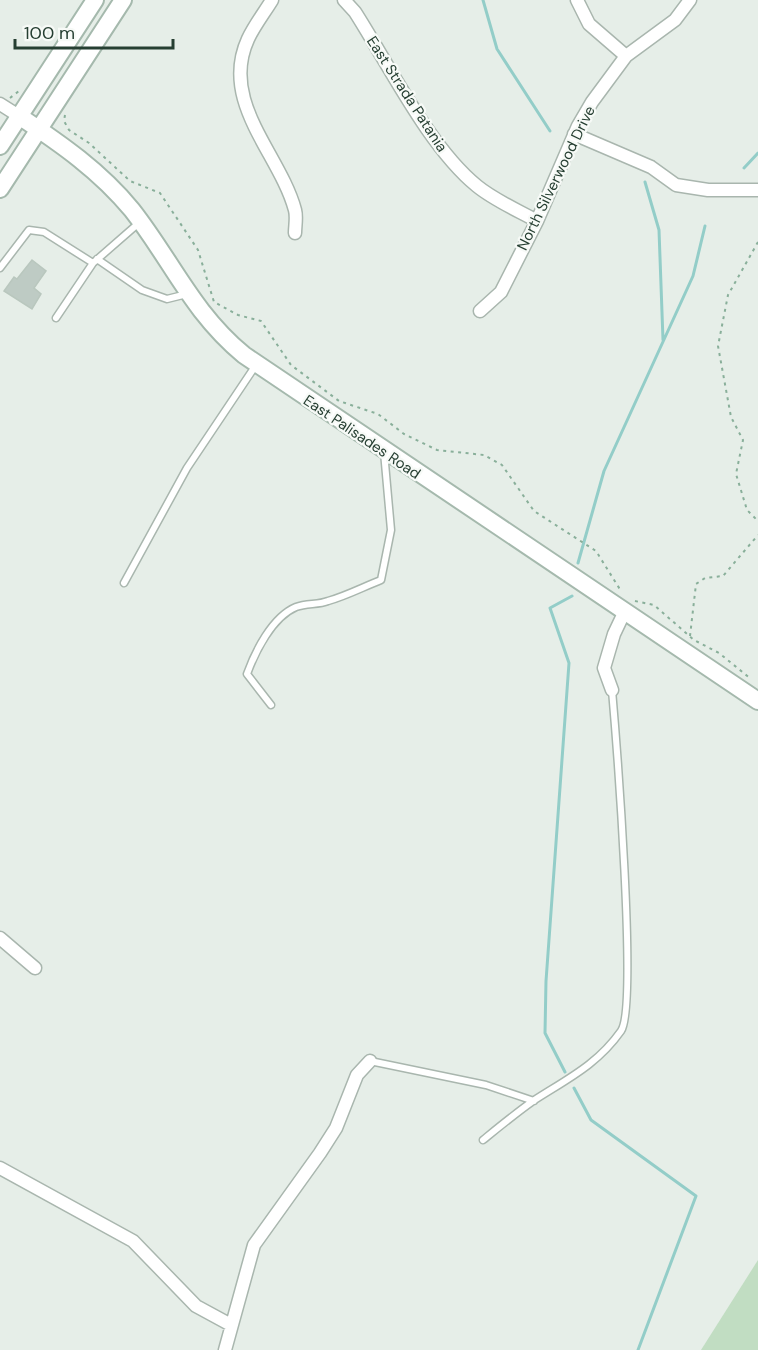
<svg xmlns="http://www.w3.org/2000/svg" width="758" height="1350" viewBox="0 0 758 1350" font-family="'DM Sans',sans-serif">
<rect width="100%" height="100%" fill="#e6eee8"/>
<path fill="#c1ddc2" d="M758,1260V1350H701Z"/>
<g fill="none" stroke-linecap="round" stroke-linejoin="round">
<path stroke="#93cdc8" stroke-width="3" d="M483,0L497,49L550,131
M744,168L758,153
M645,182L659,230L663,340
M578,563L604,471L693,276L705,226
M565,1072L545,1033L546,981L569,663L550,608L572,596
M574,1088L591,1120L696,1196L638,1350"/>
</g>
<path fill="#becbc4" stroke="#b9c7be" stroke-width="1.5" d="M32,260L46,271L34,288L41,294L32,309L4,291L14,277L17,279Z"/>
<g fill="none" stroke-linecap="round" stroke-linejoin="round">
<g stroke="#a9b6ae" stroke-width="9">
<path id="lane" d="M97,259L142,290L167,299L187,294
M0,268L29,230L44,232L93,263L140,222
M56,318L93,263
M124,583L187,468L256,365
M271,705L247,674C255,652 272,617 296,607C307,603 318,605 328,601C346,596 363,587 381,580L391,530L384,452
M370,1061L486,1085L534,1101
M483,1140C499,1127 516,1113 533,1101C567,1079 597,1065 621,1031C638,1007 616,736 612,690"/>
</g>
<g stroke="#a9b6ae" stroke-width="15">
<path id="street" d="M272,0C264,13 254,26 248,39C219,102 280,154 295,210C297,217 295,226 295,233
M344,0L355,12C389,65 429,147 477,186C494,200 517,210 537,221
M577,0L589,24L626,56
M0,104L19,116
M574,134L651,167L676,185L708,190H758
M480,311L501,292L537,221L578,126L592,102L626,56L675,20L690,0
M612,690L604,668L614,634L624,613
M0,938L35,968
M0,1168L133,1241L196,1306L231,1325
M225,1350L254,1245L320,1153L336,1128L357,1075L370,1061"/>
</g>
<g stroke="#a5b9ad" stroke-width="20">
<path id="secondary" d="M19,116C61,144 100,171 132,210C172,261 192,312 244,355L758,701
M0,146L95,0
M0,189L123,0"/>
</g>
<path stroke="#89af9a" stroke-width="2" stroke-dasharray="3 4.5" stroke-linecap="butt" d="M10,98L19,91
M65,115L64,121L69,130L89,143L130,181L160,193L198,250L214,302L238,315L261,321L291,365L339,401L378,414L404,434L437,450L484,455L502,465L534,511L596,551L621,591
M758,242L728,295L718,346L731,417L743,440L736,474L747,510L758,521
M635,601L654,605L694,640L719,653L751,679
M690,636L696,584L705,578L723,576L758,535"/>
<use href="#lane" stroke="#fff" stroke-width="6"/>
<use href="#street" stroke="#fff" stroke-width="12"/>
<use href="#secondary" stroke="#fff" stroke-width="16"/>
</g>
<g text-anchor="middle" stroke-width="4.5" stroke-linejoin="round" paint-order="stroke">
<g font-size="15" fill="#263f32" stroke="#f7faf7">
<text transform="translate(407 94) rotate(57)" y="5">East Strada Patania</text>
<text transform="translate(556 178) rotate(-64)" y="5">North Silverwood Drive</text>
<text transform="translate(362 437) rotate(34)" y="5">East Palisades Road</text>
</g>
</g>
<path d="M15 39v9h158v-9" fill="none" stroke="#263f32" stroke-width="3"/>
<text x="24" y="39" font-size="18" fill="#263f32" stroke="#f7faf7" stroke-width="4.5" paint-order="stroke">100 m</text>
</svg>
